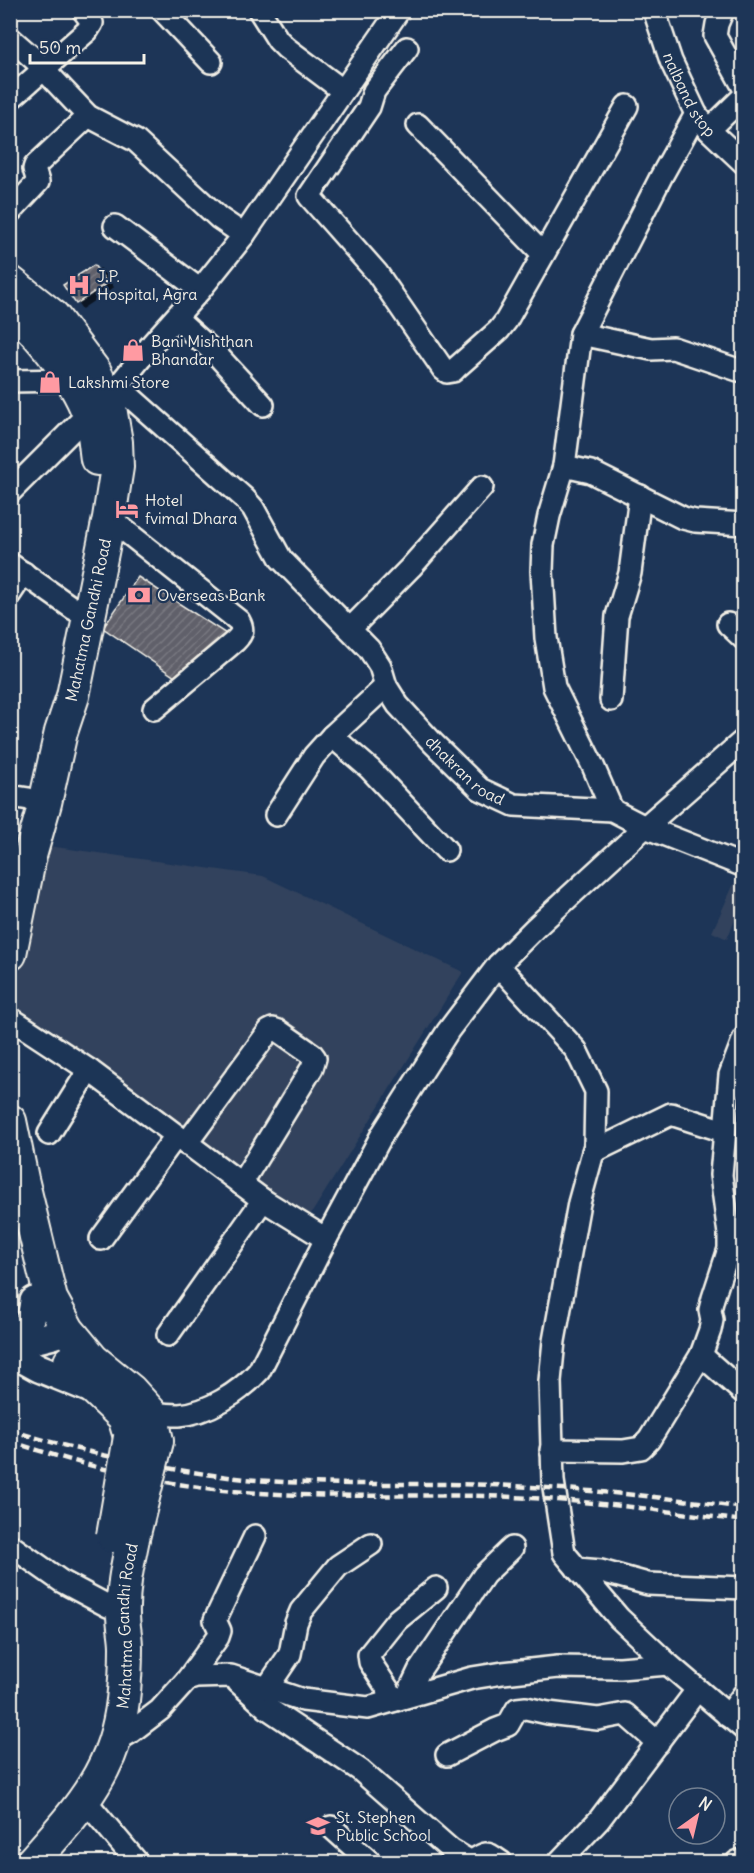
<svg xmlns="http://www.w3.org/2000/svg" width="754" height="1873" viewBox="0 0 754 1873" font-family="Delius,sans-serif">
<defs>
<pattern id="building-hatch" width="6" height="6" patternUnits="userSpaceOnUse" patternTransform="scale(1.5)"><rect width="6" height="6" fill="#61616b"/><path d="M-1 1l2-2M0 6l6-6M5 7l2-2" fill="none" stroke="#787880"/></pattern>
<filter id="shadow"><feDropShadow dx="6" dy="4" stdDeviation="0" flood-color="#0009"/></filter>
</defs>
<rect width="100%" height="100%" fill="#1d3557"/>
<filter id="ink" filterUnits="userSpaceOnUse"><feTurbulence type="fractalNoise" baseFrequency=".0167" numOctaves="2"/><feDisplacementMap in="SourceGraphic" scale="12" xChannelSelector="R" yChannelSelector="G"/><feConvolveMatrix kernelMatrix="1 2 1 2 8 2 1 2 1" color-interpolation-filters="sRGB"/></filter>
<g filter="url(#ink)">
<path fill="#31425d" d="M48,846L263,876L463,972L301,1230L11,1010Z
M737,877L743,880V901L727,939L712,932Z"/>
<path fill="url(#building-hatch)" stroke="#f4f1e8" stroke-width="1.5" filter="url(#shadow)" d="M94,265L107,283L76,304L63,285Z
M138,577L228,635L178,679L103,628Z"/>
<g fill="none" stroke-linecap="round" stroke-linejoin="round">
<g stroke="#f4f1e8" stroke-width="26">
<g id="minor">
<path d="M162,10L211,62"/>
<path d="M259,10L278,40L286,48L342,90"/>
<path id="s1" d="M654,10L671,61L696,114L709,130L744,163"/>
<path d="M723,10L717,24L715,36L744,88"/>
<path d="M10,38L34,59L88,116L136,141L219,218L244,235"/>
<path d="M407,48L374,91L369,107L309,196L377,273L443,369L447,372L453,371L456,368L499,330L506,321L627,106"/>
<path d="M10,99L87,31L92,23L90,19L83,10"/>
<path d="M418,125L543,254"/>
<path d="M709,130L744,96"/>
<path d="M10,212L38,182L34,169L35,166L88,116"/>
<path d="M115,226L200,290"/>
<path d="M176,318L218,356L263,405"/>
<path d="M581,334L651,349L673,348L738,370"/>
<path d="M10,381L72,380"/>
<path id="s2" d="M118,386L244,498L253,508L281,559L369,649L380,666L386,686L398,705L433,743L480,789L514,805L612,810L645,827L744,866"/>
<path d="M112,397L118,386L152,344L200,290L244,235L399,10"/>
<path d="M564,466L591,472L683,518L695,521L744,524"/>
<path d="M10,492L88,414"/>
<path d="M109,518L239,621C244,630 242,634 235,641L154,709"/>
<path d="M10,564L74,609"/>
<path d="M10,594L24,573"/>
<path d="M728,624L744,639"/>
<path d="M350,629L411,567L482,487"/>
<path d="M611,700L617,616L630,573L640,496"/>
<path d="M332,736L370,769L446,850"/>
<path d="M10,796L29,799"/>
<path d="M612,810L593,766L554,687L546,638L542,571L543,545L549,516L564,466L581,334L661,177L696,114"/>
<path d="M276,815L314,756L332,736L386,686"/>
<path d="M498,965L576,1050L596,1091L595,1145L579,1203L554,1341L550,1381L553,1481L564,1553L619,1618L668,1664L744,1729"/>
<path d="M10,1018L89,1070L263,1200L326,1239"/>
<path d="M49,1134L89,1070"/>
<path d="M186,1144L269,1031L273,1029L279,1031L312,1054L315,1058L312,1068L241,1184"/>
<path d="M593,1152L671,1114L724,1131"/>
<path d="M101,1239L176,1136"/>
<path d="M168,1335L263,1200"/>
<path d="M701,1355L744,1393"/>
<path d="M151,1413C160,1414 170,1415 179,1415C208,1413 240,1392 259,1371L326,1239L383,1133L448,1031L498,965L535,928L645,827L744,740"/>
<path d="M551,1450L623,1451L641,1448L649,1440L701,1355L710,1330L712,1320L710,1310L713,1298L729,1249V1234L721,1175L730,1075L744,1038"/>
<path d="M10,1545L61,1581L108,1606"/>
<path d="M577,1569L601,1571L648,1584L744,1588"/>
<path d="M187,1680L218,1637L220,1631L215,1620L255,1536"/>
<path d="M238,1682L267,1708L360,1770L451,1850L466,1859L473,1861C487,1850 487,1853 501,1862"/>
<path d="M267,1688L290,1654L296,1623L301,1611L338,1566L371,1544"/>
<path d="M407,1696L419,1671L484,1575L512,1548"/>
<path d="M395,1700L370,1662L369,1655L397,1620L436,1588"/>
<path d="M728,1716L744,1694"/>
<path d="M114,1742L131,1732L160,1710L187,1680L196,1677L231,1676L303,1700L368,1708L472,1678L503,1673L558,1667L620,1668L668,1664"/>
<path d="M447,1755L495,1730L508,1725L517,1709L526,1708L548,1713L598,1719L625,1714L658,1743"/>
<path d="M84,1799L137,1862"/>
<path d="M331,1827L370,1862"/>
<path d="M559,1862L599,1820L697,1690"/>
<path d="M737,1862L744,1859"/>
</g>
</g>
<g stroke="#f4f1e8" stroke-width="32">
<path id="major" d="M10,1336C28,1330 32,1318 34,1301
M10,1341C30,1342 50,1337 68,1330
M10,1352L39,1368L96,1391"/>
</g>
<g stroke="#f4f1e8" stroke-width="36">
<g id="highway">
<path d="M10,282L53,316L95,372L109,402L116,442L117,467L109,518L73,696L61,732L45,803L30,856L10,954"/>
<path d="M10,309C39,331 82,386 91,422C95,433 95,447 97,459"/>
<path d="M10,1121L22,1179L51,1299L68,1330L93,1360L131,1391L151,1413L157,1441"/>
<path d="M70,1362L83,1378L124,1417L130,1437"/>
<path id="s3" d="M32,1862C64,1826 99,1789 114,1742C124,1712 126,1678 126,1647C126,1636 123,1625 123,1615C122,1588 128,1563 133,1538"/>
</g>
</g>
<use href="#minor" stroke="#1d3557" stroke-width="21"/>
<use href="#major" stroke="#1d3557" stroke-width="27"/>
<use href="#highway" stroke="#1d3557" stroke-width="32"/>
<path stroke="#f4f1e8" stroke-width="4.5" stroke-dasharray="9 4.5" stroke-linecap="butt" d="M10,1430C83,1453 169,1471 246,1479C334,1488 424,1481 513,1486C590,1490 667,1497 744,1508
M10,1441C85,1467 166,1486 245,1492C334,1499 424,1493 513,1497C590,1501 667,1511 744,1521"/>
<g stroke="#f4f1e8" stroke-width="36" stroke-linecap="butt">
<path id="highway-bridge" d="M113,1536L130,1437
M133,1538L157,1441"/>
</g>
<use href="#highway-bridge" stroke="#1d3557" stroke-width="32"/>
</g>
</g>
<defs>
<g id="hospital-bare" transform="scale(1.8)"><path d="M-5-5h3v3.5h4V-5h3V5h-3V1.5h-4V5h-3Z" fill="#ff9aa2" stroke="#1d3557" stroke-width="2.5" paint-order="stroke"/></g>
<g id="shop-bare" transform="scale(1.8)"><path d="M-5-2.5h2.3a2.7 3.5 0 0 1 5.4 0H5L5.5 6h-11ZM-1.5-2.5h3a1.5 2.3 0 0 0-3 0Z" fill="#ff9aa2" stroke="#1d3557" stroke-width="2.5" paint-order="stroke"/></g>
<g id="hotel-bare" transform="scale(1.8)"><path d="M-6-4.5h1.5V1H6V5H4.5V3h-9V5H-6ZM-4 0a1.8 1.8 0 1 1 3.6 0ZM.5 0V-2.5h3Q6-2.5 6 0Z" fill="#ff9aa2" stroke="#1d3557" stroke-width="2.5" paint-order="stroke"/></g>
<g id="bank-bare" transform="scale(1.8)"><path d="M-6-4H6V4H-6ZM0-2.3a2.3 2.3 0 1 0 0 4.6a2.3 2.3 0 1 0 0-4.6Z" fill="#ff9aa2" stroke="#1d3557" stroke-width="2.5" paint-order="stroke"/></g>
<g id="school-bare" transform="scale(1.8)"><path d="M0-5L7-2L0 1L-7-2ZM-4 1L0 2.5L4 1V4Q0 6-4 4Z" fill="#ff9aa2" stroke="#1d3557" stroke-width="2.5" paint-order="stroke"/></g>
</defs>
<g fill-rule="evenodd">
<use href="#hospital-bare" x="79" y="285"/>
<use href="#shop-bare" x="133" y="350"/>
<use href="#shop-bare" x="50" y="382"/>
<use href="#hotel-bare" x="127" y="509"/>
<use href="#bank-bare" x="139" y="595"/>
<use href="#school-bare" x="318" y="1826"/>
</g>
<g text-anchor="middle" stroke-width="4.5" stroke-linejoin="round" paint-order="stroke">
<g font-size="16" fill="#f4f1e8" stroke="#1d3557">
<text dy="6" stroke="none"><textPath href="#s1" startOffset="92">nalband stop</textPath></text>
<text transform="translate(88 620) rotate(-78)" y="6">Mahatma Gandhi Road</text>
<text dy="6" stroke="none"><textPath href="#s2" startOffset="524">dhakran road</textPath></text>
<text dy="6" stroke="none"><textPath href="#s3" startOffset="264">Mahatma Gandhi Road</textPath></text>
</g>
<g font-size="16" fill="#f4f1e8" stroke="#1d3557" text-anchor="start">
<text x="97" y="282">J.P.<tspan x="97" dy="18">Hospital, Agra</tspan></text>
<text x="151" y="347">Bani Mishthan<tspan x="151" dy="18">Bhandar</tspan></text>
<text x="68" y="388">Lakshmi Store</text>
<text x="145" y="506">Hotel<tspan x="145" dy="18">fvimal Dhara</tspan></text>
<text x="157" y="601">Overseas Bank</text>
<text x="336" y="1823">St. Stephen<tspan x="336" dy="18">Public School</tspan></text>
</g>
</g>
<rect width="754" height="1873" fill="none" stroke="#1d3557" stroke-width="36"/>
<rect x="18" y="18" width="718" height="1837" fill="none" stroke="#f4f1e8" stroke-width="2" filter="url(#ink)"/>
<g transform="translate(697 1816) rotate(34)"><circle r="28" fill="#1d3557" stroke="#738091" stroke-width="1.5"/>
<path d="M0-4.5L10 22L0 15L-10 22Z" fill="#ff9aa2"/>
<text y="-9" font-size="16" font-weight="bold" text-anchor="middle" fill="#f4f1e8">N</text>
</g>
<path d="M30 54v9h114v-9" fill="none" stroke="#f4f1e8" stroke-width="3"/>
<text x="39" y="54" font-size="18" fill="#f4f1e8" stroke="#1d3557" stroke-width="4.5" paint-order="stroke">50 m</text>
</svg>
